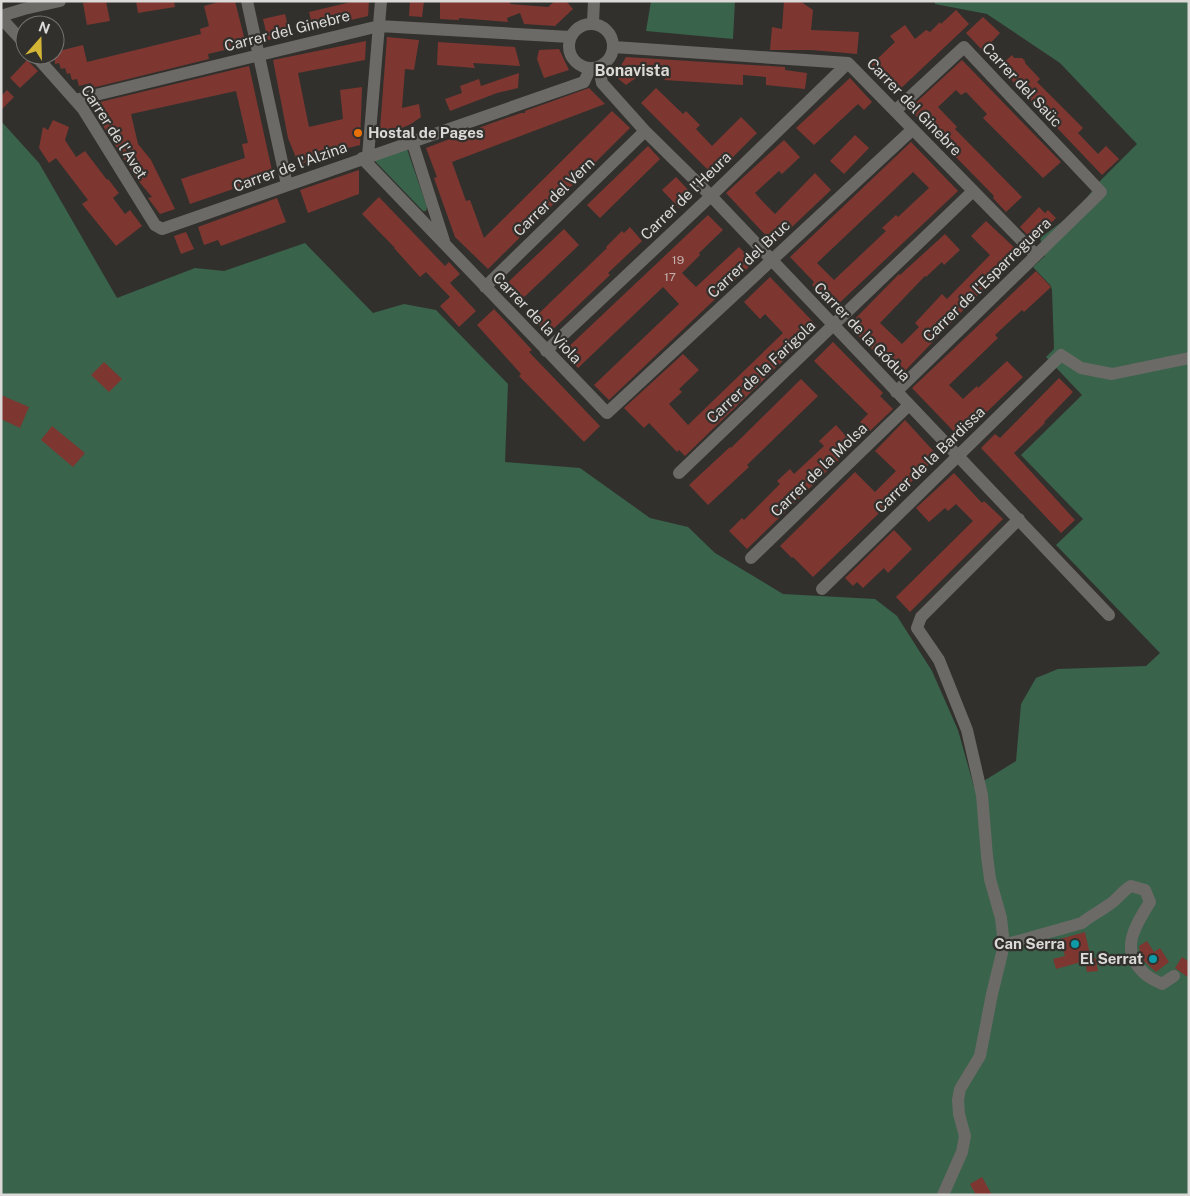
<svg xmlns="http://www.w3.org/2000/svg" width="1190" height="1196" viewBox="0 0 1190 1196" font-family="'Public Sans',sans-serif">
<rect width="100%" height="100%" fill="#32302d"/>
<path fill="#39634b" d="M651,1H735L733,39L646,31Z
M934,1H1189V1195H1V121L39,163L117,298L195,268L224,271L305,243L373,313L404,304L436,310L508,384L505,462L580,468L650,518L688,527L715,553L783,594L875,599L897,616L932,671L958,730L974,787L1016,761L1021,704L1036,678L1058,669L1146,666L1160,653L1056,545L1083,519L1021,455L1082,395L1046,357L1054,349L1052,291L1051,286L1033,267L1045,256L1040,238L1075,212L1101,180L1137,144L1060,63L987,14L935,4Z
M407,149L427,207L426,211H423L374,160Z"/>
<path fill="#7d3730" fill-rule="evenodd" d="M94,1H106L110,21L87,25L83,3Z
M136,1H174L175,7L138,13Z
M222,1H235L246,45L208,54L209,59L92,88L91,83L79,86L77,79L72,80L70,73L67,74L65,68L61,69L59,63L55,64V52L83,45L87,62L201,34L200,29L209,26L204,6Z
M355,1H369L368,16L313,29L309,12Z
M410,1H424L422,17L409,16Z
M440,1H511L510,4L548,7L555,1H566L573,9L555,26L524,24L520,13L507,18L508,22L459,18V20L440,19Z
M784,1H800L813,10L811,30L859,32L857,54L812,50H770L772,27L782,29Z
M956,10L969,24L895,94L869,67L895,42L890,36L905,25L915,39L926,30L930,32L940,22L941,24Z
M285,14L290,35L268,40L263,19Z
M983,17L1000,33L983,51L966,33Z
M387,37L419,40L414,70L405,69L402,108L419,104L421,117L411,124L384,136L380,129Z
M366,41L365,60L298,73L309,127L343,119L340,90L362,87L360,145L336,151L299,165L288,138L273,60Z
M438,42L515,47L520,66L473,63L475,68L437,65Z
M559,49L569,70L544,78L537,59L539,50Z
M1012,55L1014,58H1022L1025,61V63L1040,79L1037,82L1083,128L1078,133L1098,154L1106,146L1119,159L1102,175L999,67Z
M626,57L785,67V70L807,73L805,89L766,85V77L743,75V85L664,80L667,77L640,75L626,85L615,76Z
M27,60L38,71L20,88L10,78Z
M962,60L1061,162L1043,178L983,118L987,114L966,92L961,95L956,90L938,107L957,127L955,129L1022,197L1006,212L993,198L994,196L909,109Z
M249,66L273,175L190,204L181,179L245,158L242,144L248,143L236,91L131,114L138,144L151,160L175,209L160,214L148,198L152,197L136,178L100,121L96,103Z
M519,73L518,88L497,93L450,111L445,99L462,93L460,86L479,79L481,86Z
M850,78L872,102L864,110L858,104L814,145L796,128Z
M589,88L605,104L452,162L466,201L470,200L484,238L612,111L630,128L488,269L455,237L434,178L437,177L426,148L492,123L521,113H525V111Z
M656,88L683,114L686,111L700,125L696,129L712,146L741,117L757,133L714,176L641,103Z
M7,90L14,97L1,110V96Z
M53,120L69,127L65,140L76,157L85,151L107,180L108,179L119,193L113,198L125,214L130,210L142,226L116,246L82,204L88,200L56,158L49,163L39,148L43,127L48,130Z
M855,135L869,148L844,174L830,161Z
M784,140L800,157L782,174L779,171L755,193L765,204L775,214L815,173L831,190L774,244L726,193Z
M911,142L958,191L834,308L812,285L814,282L790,257ZM913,172L929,188L898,217L896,215L882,228L886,231L834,280L817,263Z
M648,146L660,159L600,218L587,205Z
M359,170V194L308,213L300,190Z
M676,177L693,195L679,208L662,190Z
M379,197L445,266L449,262L460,274L450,283L476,311L459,327L440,306L450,297L426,272L420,277L394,248H395L362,214Z
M277,198L286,222L221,246L218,240L204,245L198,227Z
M1039,207L1045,213L1048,210L1056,218L1033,241L1020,227Z
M708,215L723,230L699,253L700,255L682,273L696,287L739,247L754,262L609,400L594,385L679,304L663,287L578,368L563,352Z
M986,221L1019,252L900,376L848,326L899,274L900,275L945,234L960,250L944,265L942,262L926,277L925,276L880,323L902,344L919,327L915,323L942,294L947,299L990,255L971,236Z
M630,227L642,241L608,273L610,275L548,334L533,319L607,248L606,247L622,231L624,233Z
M564,229L579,245L518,303L503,287Z
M186,232L194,249L181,254L174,236Z
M1036,271L1051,287L1024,312L1022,310L995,335L998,338L949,385L963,399L977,386L978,388L1007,361L1023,377L960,438L912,388Z
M770,277L818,327L685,456L679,450L677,452L649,423L644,428L624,408L683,354L699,370L679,389L682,392L669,404L688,425L783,333L765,314L760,319L744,302Z
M494,309L532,350L529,352L600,426L584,442L519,376L521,374L477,325Z
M833,342L883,393L880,396L893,409L870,431L860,422L868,414L814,361Z
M104,362L122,379L109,392L91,375Z
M1059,378L1073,392L1044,422L1045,423L1014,453L1075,520L1061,533L981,448L995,434L1000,438Z
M801,379L818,396L747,465L749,467L708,505L689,485L730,447L731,448Z
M1,395L29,407L20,428L1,419Z
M905,420L938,456L813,577L793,557L792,558L780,546L855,472L875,492L896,471L875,451Z
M836,425L854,445L747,549L729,531L742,518L744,520L780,484L777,481L790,469L794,474L824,446L819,441Z
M52,426L85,453L73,467L41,440Z
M954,473L982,503L984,501L1003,519L910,612L896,597L973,521L956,504L948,511L945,508L929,522L916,508Z
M894,530L912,549L888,573L884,568L863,588L857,582L853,586L845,578Z
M1085,932L1091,959L1096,958L1098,971L1087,972L1085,961L1056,969L1053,959L1065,956L1060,939Z
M1147,941L1154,952L1160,948L1169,962L1156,972L1143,960L1140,953L1139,946Z
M1182,957L1189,962V978L1175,968Z
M982,1177L992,1195H976L970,1184Z"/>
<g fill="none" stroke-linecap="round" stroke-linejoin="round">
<path stroke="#6c6a66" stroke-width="12" d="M247,1L287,185
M1,16L24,9L60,1
M1,18L25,44
M593,23L594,1
M569 46a22 22 0 1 1 44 0a22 22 0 1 1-44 0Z
M614,47L848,63L1036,255
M35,55L83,109L155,225L162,229L584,82L590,69
M599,68L602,83L645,131L711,196L1109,615
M75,100L379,26L570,37
M895,111L964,47L1101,192L896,392
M412,141L444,241
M368,156L381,1
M362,158L607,413L913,129
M485,287L645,131
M546,351L711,196L848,63
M679,473L973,191
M751,558L909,405
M822,589L1061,355L1081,368L1112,374L1189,358
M1004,945L1082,923C1091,915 1101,911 1110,904C1118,899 1122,891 1131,886L1145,890L1150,902C1135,926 1119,950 1144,973C1149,978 1156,981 1162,984L1174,976
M943,1195L962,1152L965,1136L959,1114L958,1100L960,1089L980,1056L992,994L1004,945L1001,918L990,879L987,856L982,795L967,730L939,660L917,628L921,617L1019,519"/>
</g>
<circle fill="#e8710a" stroke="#32302d" stroke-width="2" cx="358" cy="133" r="5"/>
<g fill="#0f9aa8" stroke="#32302d" stroke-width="2">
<circle cx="1075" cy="944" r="5"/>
<circle cx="1153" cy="959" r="5"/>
</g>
<g text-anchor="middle" stroke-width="4.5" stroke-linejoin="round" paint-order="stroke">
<g font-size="12" fill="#c4b1ae">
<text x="678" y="264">19</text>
<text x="670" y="281">17</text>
</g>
<g font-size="15" fill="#dbdad8" stroke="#32302d">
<text transform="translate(287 31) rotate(-14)" y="5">Carrer del Ginebre</text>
<text transform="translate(1022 85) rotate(47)" y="5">Carrer del Saüc</text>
<text transform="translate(914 107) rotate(46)" y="5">Carrer del Ginebre</text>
<text transform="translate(114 132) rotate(57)" y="5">Carrer de l'Avet</text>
<text transform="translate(290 167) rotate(-20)" y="5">Carrer de l'Alzina</text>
<text transform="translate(686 196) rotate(-44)" y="5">Carrer de l'Heura</text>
<text transform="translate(554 197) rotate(-44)" y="5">Carrer del Vern</text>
<text transform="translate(749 259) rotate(-43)" y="5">Carrer del Bruc</text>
<text transform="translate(987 280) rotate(-44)" y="5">Carrer de l'Esparreguera</text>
<text transform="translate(537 318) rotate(46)" y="5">Carrer de la Viola</text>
<text transform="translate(862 332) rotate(46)" y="5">Carrer de la Gódua</text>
<text transform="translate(761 372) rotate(-43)" y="5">Carrer de la Farigola</text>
<text transform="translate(930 460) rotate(-44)" y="5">Carrer de la Bardissa</text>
<text transform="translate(819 470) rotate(-44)" y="5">Carrer de la Molsa</text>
</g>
<g font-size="15" font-weight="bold" fill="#dbdad8" stroke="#32302d" text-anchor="end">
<text x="368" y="138" text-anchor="start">Hostal de Pages</text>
<text x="1065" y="949">Can Serra</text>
<text x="1143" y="964">El Serrat</text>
</g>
<g font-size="16" font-weight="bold" fill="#dbd9d4" stroke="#32302d">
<text x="632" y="76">Bonavista</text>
</g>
</g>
<rect width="1190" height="1196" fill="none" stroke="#dbdad8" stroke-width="5"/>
<g transform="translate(40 40) rotate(20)"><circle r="24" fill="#32302d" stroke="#767471"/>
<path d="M0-4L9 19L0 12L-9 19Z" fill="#d3b635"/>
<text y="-8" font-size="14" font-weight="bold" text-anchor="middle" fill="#dbdad8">N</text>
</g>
</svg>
